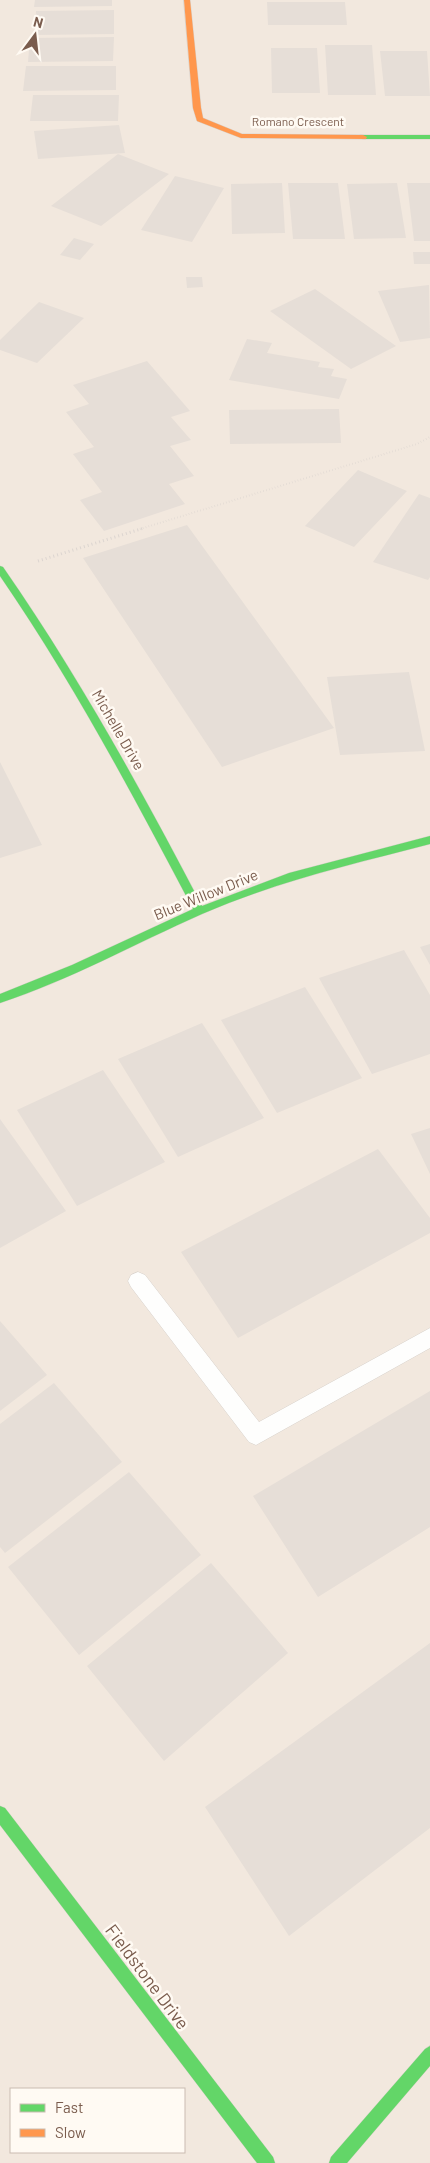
<svg xmlns="http://www.w3.org/2000/svg" width="430" height="2163" viewBox="0 0 430 2163" font-family="Barlow,sans-serif">
<rect width="100%" height="100%" fill="#f9f5f0"/>
<path fill="#f2e8de" fill-rule="evenodd" d="M0,0H430V2163H0ZM11,2089H184V2152H11Z"/>
<path fill="#e6ded7" d="M35,0H112V6L34,7Z
M267,2H345L347,25H268Z
M114,10V34L35,35L36,11Z
M114,37L113,61L28,62L30,38Z
M325,45H372L376,95H328Z
M271,48H317L320,93H272Z
M380,51H427L430,96H385Z
M26,66H116V90L23,91Z
M33,95H119L118,121H30Z
M119,125L125,153L38,159L34,131Z
M118,154L169,174L101,226L51,206Z
M175,176L224,188L192,242L141,230Z
M282,183L285,233L232,234L231,184Z
M288,183H338L345,239H293Z
M397,183L406,238L354,239L347,184Z
M407,183H430V241H414Z
M74,238L94,244L80,260L60,255Z
M413,252H430V264H414Z
M186,277H202L203,287L187,288Z
M429,285L430,338L400,342L378,291Z
M315,289L396,346L351,369L270,311Z
M39,302L84,318L37,363L0,350V340Z
M247,339L272,343L267,353L320,362L318,367L334,369L331,376L347,379L339,399L229,380Z
M147,361L190,411L171,417L191,440L170,446L194,476L169,484L185,504L104,531L80,500L102,492L73,454L94,447L66,412L89,404L73,385Z
M339,409L341,443L230,444L229,410Z
M358,470L407,491L354,547L305,526Z
M419,494L430,498V577L428,580L373,562Z
M187,525L334,728L222,767L83,558Z
M409,672L425,751L340,755L327,677Z
M0,762L42,845L0,858Z
M430,944V965L420,947Z
M404,950L430,995V1054L372,1074L319,978Z
M305,987L362,1078L277,1113L221,1020Z
M202,1023L264,1118L178,1157L118,1059Z
M103,1070L165,1162L77,1206L17,1110Z
M0,1119L66,1211L0,1248Z
M430,1128V1174L411,1134Z
M378,1149L430,1218V1233L238,1338L181,1252Z
M0,1321L47,1375L0,1411Z
M54,1383L122,1462L5,1553L0,1547V1424Z
M430,1391V1527L318,1597L253,1496Z
M129,1472L201,1555L79,1655L8,1567Z
M211,1563L288,1653L164,1761L87,1666Z
M430,1643V1828L289,1936L205,1807Z"/>
<g fill="none" stroke-linecap="round" stroke-linejoin="round">
<g stroke="#d7d1cb" stroke-width="1">
<path id="lane" d="M138,1272L145,1275L259,1422L430,1328V1348L256,1445L249,1442L131,1287L128,1281L131,1275Z"/>
</g>
<g stroke="#d9d2cb" stroke-width="1">
<path id="fast" d="M360,135H430V139H363L359,137Z
M0,566L3,567C78,675 141,789 202,906L289,873L430,836V844C353,864 275,882 202,914C134,944 70,980 0,1003V994L72,965L193,909C133,795 73,682 0,576Z
M0,1806L5,1808L273,2157L275,2163H257L0,1825Z
M430,2046V2066L347,2163H329L331,2157L425,2049Z"/>
</g>
<g stroke="#d9d2cb" stroke-width="1">
<path id="slow" d="M184,0H190L201,108L203,118L242,134L363,135L367,137L366,139L241,138L197,121L193,108Z"/>
</g>
<path stroke="#dcd5d0" stroke-width="2" stroke-dasharray="0.5 2.5" stroke-linecap="butt" d="M140,529L417,444L430,437"/>
<path stroke="#dcd5d0" stroke-width="3" stroke-dasharray="1 3" stroke-linecap="butt" d="M38,561L144,528"/>
<use href="#lane" fill="#fefefd" fill-rule="evenodd"/>
<use href="#fast" fill="#63d668" fill-rule="evenodd"/>
<use href="#slow" fill="#ff974d" fill-rule="evenodd"/>
</g>
<g text-anchor="middle" stroke-width="5" stroke-linejoin="round" paint-order="stroke">
<g font-size="12" fill="#7a5c4d" stroke="#fffaf3">
<text x="298" y="126">Romano Crescent</text>
</g>
<g font-size="15" fill="#7a5c4d" stroke="#fffaf3">
<text transform="translate(118 730) rotate(60)" y="5">Michelle Drive</text>
<text transform="translate(206 895) rotate(-22)" y="5">Blue Willow Drive</text>
</g>
<g font-size="18" fill="#7a5c4d" stroke="#fffaf3">
<text transform="translate(147 1977) rotate(53)" y="6">Fieldstone Drive</text>
</g>
</g>
<rect x="10" y="2088" width="175" height="65" fill="#fffaf3" stroke="#cabbb1"/>
<rect x="20" y="2104" width="25" height="8" fill="#63d668" stroke="#cabbb1"/>
<text x="55" y="2113" font-size="15" fill="#7a5c4d">Fast</text>
<rect x="20" y="2129" width="25" height="8" fill="#ff974d" stroke="#cabbb1"/>
<text x="55" y="2138" font-size="15" fill="#7a5c4d">Slow</text>
<g transform="translate(35 35) rotate(15)" stroke="#fffaf3" stroke-width="4" paint-order="stroke">
<path d="M0-4L9 19L0 12L-9 19Z" fill="#7a5c4d"/>
<text y="-8" font-size="14" font-weight="bold" text-anchor="middle" fill="#7a5c4d">N</text>
</g>
</svg>
